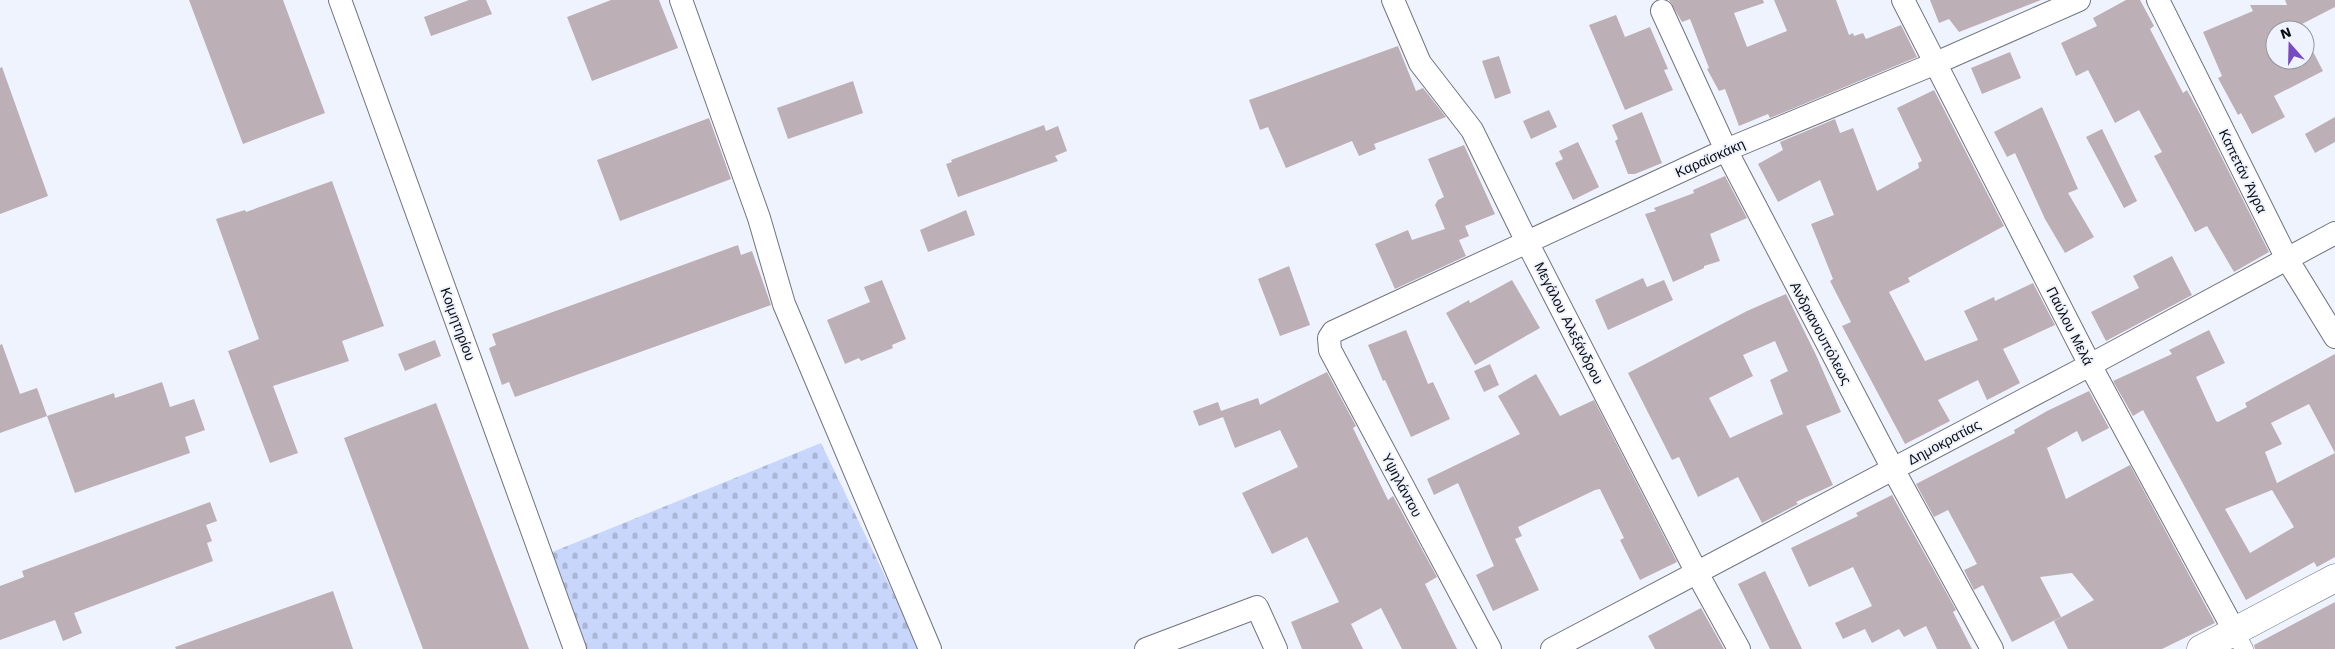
<svg xmlns="http://www.w3.org/2000/svg" width="2335" height="649" viewBox="0 0 2335 649" font-family="'Work Sans',sans-serif">
<defs>
<pattern id="cemetery-stones" width="16" height="16" patternUnits="userSpaceOnUse" patternTransform="scale(1.25)"><rect width="16" height="16" fill="#c8d6fc"/><path d="M2 7V4a2 2 0 0 1 4 0v3zM10 15v-3a2 2 0 0 1 4 0v3z" fill="#aab6d7"/></pattern>
</defs>
<rect width="100%" height="100%" fill="#eff3fe"/>
<path fill="url(#cemetery-stones)" d="M821,443L920,649H582L545,555Z"/>
<path fill="#bcb0b6" fill-rule="evenodd" d="M189,0H283L325,113L243,144Z
M469,0H486L492,14L431,36L424,17Z
M611,0H659L678,48L592,81L567,17Z
M1669,0H1763L1764,3L1734,13L1747,47L1787,31L1774,0H1836L1849,35L1853,33L1854,36L1863,33L1866,39L1901,25L1917,57L1770,118L1768,114L1739,126L1725,89L1719,91L1707,69L1709,68L1690,19L1682,22Z
M1930,0H2041L1959,32L1949,19L1939,23Z
M2126,0H2140L2154,26L2150,29L2183,93L2187,90L2200,114L2269,252L2234,272L2207,226L2195,232L2154,156L2162,152L2139,110L2115,123L2088,70L2076,76L2061,43L2097,26L2093,18Z
M2285,0H2335V7L2300,25L2302,30H2275V60H2305V36L2323,71L2274,96L2285,117L2252,134L2241,113L2238,115L2218,78L2222,76L2203,32L2253,11L2250,5H2287Z
M1616,15L1625,37L1650,27L1668,69L1664,70L1673,90L1625,110L1589,25Z
M1398,46L1416,91L1423,88L1446,117L1374,144L1376,149L1359,156L1352,141L1286,168L1268,127L1260,130L1249,100Z
M2010,52L2021,78L1982,94L1971,68Z
M1499,56L1511,93L1495,99L1482,61Z
M2,67L48,196L0,214V68Z
M853,81L863,113L788,139L777,108Z
M1934,90L2004,226L1908,278L1910,282L1889,292L1925,361L1978,340L1964,311L1994,297L1995,301L2033,283L2055,325L2003,349L2020,383L1987,400L1978,380L1938,400L1950,421L1905,444L1842,326L1851,322L1830,281L1833,279L1811,224L1834,215L1820,180L1778,202L1758,164L1783,150L1780,142L1835,119L1840,133L1853,128L1877,191L1919,168L1918,163L1922,161L1897,108Z
M2042,107L2078,189L2068,193L2094,237L2065,253L2045,219L2015,153L2007,157L1994,132Z
M1549,110L1557,127L1531,139L1523,121Z
M1642,112L1662,163L1635,174H1628L1615,141L1618,139L1612,125Z
M2335,117V142L2315,153L2305,134Z
M709,118L731,179L620,221L597,160Z
M1044,125L1046,131L1058,126L1067,151L1055,156L1058,161L958,197L946,164L952,162L951,160Z
M2102,129L2137,201L2124,208L2086,137Z
M1578,142L1599,187L1573,200L1555,163L1563,159L1559,151Z
M1464,145L1495,214L1465,226L1469,236L1459,240L1466,256L1395,289L1375,244L1408,230L1412,240L1445,229L1435,205L1438,200L1444,197L1428,159Z
M1725,176L1747,218L1710,234L1720,261L1704,266V268L1673,282L1645,214L1656,211L1654,208L1694,193L1693,190Z
M332,181L384,326L342,341L349,361L273,386L298,453L270,463L228,351L259,339L216,219L245,210L246,212Z
M966,210L975,235L928,252L920,230Z
M738,245L741,255L752,251L771,305L515,397L509,382L502,385L489,348L496,345L492,334Z
M2172,256L2192,295L2106,341L2091,312L2139,288L2133,276Z
M1289,266L1310,325L1280,336L1258,279Z
M1643,278L1647,287L1664,280L1673,300L1608,330L1595,300Z
M882,280L906,339L892,345L893,348L861,361L859,358L845,364L827,320L870,302L864,287Z
M1512,280L1540,328L1475,365L1446,313L1469,300L1470,303Z
M1786,294L1816,355L1841,412L1806,426L1833,485L1796,502L1798,504L1762,523L1738,477L1698,497L1679,457L1672,460L1628,373L1747,311ZM1775,341L1788,371L1770,380L1783,414L1730,438L1709,398L1753,376L1743,355Z
M1406,330L1428,384L1433,382L1450,419L1411,437L1385,380L1383,381L1368,345Z
M2209,330L2225,363L2196,377L2216,421L2218,422L2247,407L2245,403L2335,354V557L2317,567L2314,562L2246,600L2143,410L2133,416L2113,381L2172,354L2169,350ZM2309,404L2335,453L2277,483L2265,452L2282,444L2271,423ZM2272,490L2294,527L2250,553L2225,509Z
M435,340L441,356L405,371L398,354Z
M2,344L20,394L37,388L47,416L0,433V345Z
M1490,364L1499,385L1484,392L1474,371Z
M1327,372L1356,426L1353,428L1388,500L1393,496L1437,577L1425,584L1457,649H1402L1381,608L1351,624L1363,649H1302L1291,622L1339,602L1307,537L1272,554L1242,493L1298,467L1280,430L1235,448L1223,417L1199,426L1193,411L1218,402L1221,411L1258,398L1260,405Z
M1536,374L1560,416L1594,400L1677,562L1640,580L1620,540L1624,538L1600,489L1595,490L1518,527L1522,536L1515,539L1539,590L1493,611L1476,575L1494,566L1458,483L1434,495L1427,479L1520,434L1498,396Z
M162,382L170,407L194,399L205,430L185,437L190,453L75,493L47,416L114,393L115,398Z
M2089,391L2109,428L2082,442L2077,431L2047,448L2066,499L2130,465L2215,623L2162,649H2068L2054,621L2094,600L2072,573L2040,577L2061,617L2012,642L1983,585L1974,590L1964,570L1977,564L1948,510L1934,517L1916,484L2015,433L2014,430L2047,411Z
M436,403L529,649H423L344,438Z
M1892,495L1956,610L1953,612L1972,649H1937L1926,626L1904,637L1899,629L1872,643L1865,629L1843,639L1835,623L1872,606L1853,567L1809,587L1791,548L1858,516L1856,513Z
M210,502L217,521L206,525L212,541L207,543L213,561L74,613L82,633L63,641L55,620L0,640V586L24,577L22,571Z
M1765,571L1802,649H1770L1738,584Z
M333,591L353,649H176L175,647Z
M2335,602V649H2255L2254,645Z
M1701,608L1724,649H1655L1648,636Z"/>
<g fill="none" stroke-linecap="round" stroke-linejoin="round">
<g stroke="#70747e" stroke-width="19">
<path id="pedestrian" d="M2235,632L2244,649"/>
</g>
<g stroke="#70747e" stroke-width="24">
<path id="minor" d="M340,0L575,649
M681,0L759,218L784,304L930,649
M1393,0L1420,63L1472,130L1527,242L1697,573L1739,649
M1903,0L2090,365L2235,632
M2158,0L2287,259L2335,337
M1662,11L1726,150L1893,469L1992,649
M1146,649L1257,607L1276,649
M1490,649L1330,350L1329,338L1333,332L1726,150L1936,63L2079,0
M1552,649L2090,365L2335,233"/>
</g>
<g stroke="#70747e" stroke-width="29">
<path id="secondary" d="M2201,649L2335,578"/>
</g>
<use href="#pedestrian" stroke="#fff" stroke-width="18"/>
<use href="#minor" stroke="#fff" stroke-width="22"/>
<use href="#secondary" stroke="#fff" stroke-width="28"/>
</g>
<g text-anchor="middle" stroke-width="4" stroke-linejoin="round" paint-order="stroke">
<g font-size="14" fill="#0b0d10" stroke="#eff3fe">
<text transform="translate(1710 158) rotate(-24)" y="5">Καραϊσκάκη</text>
<text transform="translate(2243 171) rotate(64)" y="5">Καπετάν Άγρα</text>
<text transform="translate(1569 323) rotate(63)" y="5">Μεγάλου Αλεξάνδρου</text>
<text transform="translate(458 324) rotate(70)" y="5">Κοιμητηρίου</text>
<text transform="translate(2070 326) rotate(63)" y="5">Παύλου Μελά</text>
<text transform="translate(1821 333) rotate(62)" y="5">Ανδριανουπόλεως</text>
<text transform="translate(1944 442) rotate(-28)" y="5">Δημοκρατίας</text>
<text transform="translate(1402 485) rotate(62)" y="5">Υψηλάντου</text>
</g>
</g>
<g transform="translate(2290 45) rotate(340)"><circle r="24" fill="#eff3fe" stroke="#94979f"/>
<path d="M0-4L9 19L0 12L-9 19Z" fill="#7949c0"/>
<text y="-8" font-size="14" font-weight="bold" text-anchor="middle" fill="#0b0d10">N</text>
</g>
</svg>
